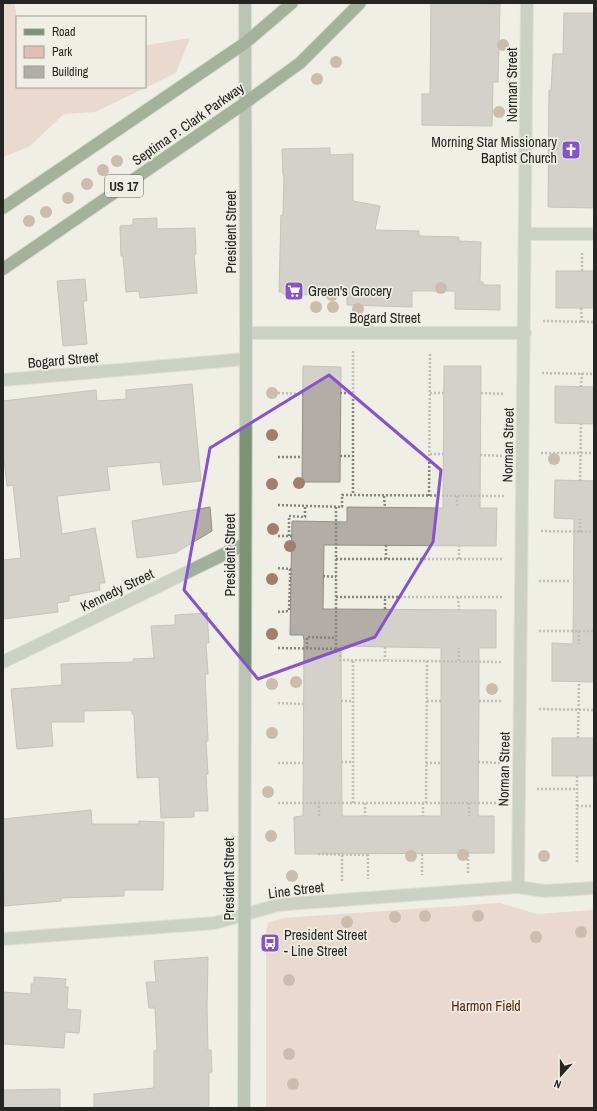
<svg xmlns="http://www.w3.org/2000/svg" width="597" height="1111" viewBox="0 0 597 1111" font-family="'Archivo Narrow',sans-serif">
<rect width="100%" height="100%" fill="#efefe6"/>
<path fill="#e2bfb3" d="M3,3H14L16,11L17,87H145V44L148,45L190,38L176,73L95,112L64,114L30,146L3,157Z
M500,903L537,914L594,910V1108H266V932L268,923L283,918Z"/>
<path fill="#b2ada7" stroke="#938e88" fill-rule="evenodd" d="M431,3L500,4L498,82H493L492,126L422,125V94H430Z
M564,13H594V208L548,207L549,90L551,91L553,54H563Z
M330,148V155L353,154V201L380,206L375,230L419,231V236L459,237V241L481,242L480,282H483V285H500V310L455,309V291H412V307L347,305V296L283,294V292H279L281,215H283L284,175H283L282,149Z
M157,218V229L195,228L196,254H194L197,293L140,298L139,291L126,292L123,256H121L120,226L133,225V219Z
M556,271H594V308H556Z
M85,279L87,301H83L87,344L63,346L57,281Z
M303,366L341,367L340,482H302Z
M444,366H481L480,508H497L496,546L324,545L323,609L496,610V648H479V701L478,816H494V853L295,854L294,817L303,816L304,640L303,635H290L292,521L347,522V507L443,508ZM341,646L441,648V816H342Z
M192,384L201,481L163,485L160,462L107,467L110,490L57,496L62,534L95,528L105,583H99L100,590L69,596V601L57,603L58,612L3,619V560L21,558L13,485L7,486L3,451V401L96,390L97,401L126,399V390Z
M555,386L594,387V424L555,423Z
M555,480L594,481V682L552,681V643L573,644L574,519L554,518Z
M210,507L212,531L175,553L137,558L132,521Z
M207,613L209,643H206L208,674H205L208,741H206L208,774H206L208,811H194V817L161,818L159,777L137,778L134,714H132V710L84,711V722H51L53,746L17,749L11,689L62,685L61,664L133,662V659L154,658L151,626L175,625V615Z
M552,738H594V776H552Z
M91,810L92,824H139V821L164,822L163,890H124V896L61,898V901L4,906L3,819Z
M208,957L207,1007L208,1050H211L212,1072H209V1106H206V1108H94V1094L154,1088V1051L157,1050L155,1008H149L146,982H156L154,961Z
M34,977L66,979L65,987H68L67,1009L81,1010L79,1033L65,1032L64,1048L3,1044V992L31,994V984H34Z
M60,1089V1108H3V1090Z"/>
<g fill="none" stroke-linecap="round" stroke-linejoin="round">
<g stroke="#cbcbc3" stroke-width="14">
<path id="street" d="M526,234H594
M246,333H525
M3,380L246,359
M3,662L245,544
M518,887L527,3
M3,939L215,923L278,905L288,904L518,887L545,891L594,888"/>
</g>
<g stroke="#cbcbc3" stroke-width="14">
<path id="secondary" d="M244,1108L246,333L245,3"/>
</g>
<g stroke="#cbcbc3" stroke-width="14">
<path id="highway" d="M3,208L245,43L292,3
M3,269L245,103L300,63L360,3"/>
</g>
<path stroke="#84847e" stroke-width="2.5" stroke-dasharray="2 2" stroke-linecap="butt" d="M582,271V252
M581,308L582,322
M543,321L594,322
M353,351V495
M542,373L594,374
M581,387L582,373
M278,393L303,394
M340,393H353
M430,393H444
M481,393L505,394
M541,453H594
M430,454H443
M480,455L505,456
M340,456H353
M278,457H302
M580,481L581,424
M384,496L385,508
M429,496L430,352
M457,496V508
M278,505L342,507V495L504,496
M336,507V649
M541,531L594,532
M580,532V519
M278,536H292
M289,536V516L305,517V506
M386,545V559
M336,559H503
M459,559V546
M278,568L290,569V578
M323,576L336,577
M539,581H571
M336,597H503
M458,597L459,610
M385,609V597
M278,612L289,611L290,578H291
M539,631H594
M579,631V644
M385,647V660
M278,648L340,649V660L503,662
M307,648V637L336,638
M459,661V648
M341,701H353
M427,701H441
M479,701H502
M278,703L303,704
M539,709L594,710
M578,738L579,681
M341,762H353
M478,762L502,763
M278,763H303
M426,763H441
M577,776V863
M537,789H577
M278,803H501
M353,803V660
M365,803V816
M423,803V816
M426,803L427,661
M469,803V816
M577,806H594
M319,816V803
M318,854L368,855
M368,854V879
M422,854V875
M468,873V853
M342,881V855"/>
<use href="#street" stroke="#a1b09d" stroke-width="12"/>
<use href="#secondary" stroke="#7b9276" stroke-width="12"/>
<use href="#highway" stroke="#4a6942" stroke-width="12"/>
</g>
<g fill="#a37e6b">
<circle cx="503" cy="45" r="6"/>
<circle cx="336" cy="62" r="6"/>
<circle cx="317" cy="79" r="6"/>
<circle cx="499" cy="112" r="6"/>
<circle cx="117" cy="161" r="6"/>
<circle cx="103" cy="170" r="6"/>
<circle cx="87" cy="184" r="6"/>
<circle cx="68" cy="198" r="6"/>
<circle cx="46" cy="212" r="6"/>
<circle cx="29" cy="221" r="6"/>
<circle cx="441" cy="288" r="6"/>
<circle cx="332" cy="295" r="6"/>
<circle cx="316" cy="307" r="6"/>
<circle cx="333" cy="307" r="6"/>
<circle cx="358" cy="309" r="6"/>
<circle cx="272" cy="393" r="6"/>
<circle cx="272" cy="435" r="6"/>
<circle cx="554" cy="459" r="6"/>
<circle cx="299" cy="483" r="6"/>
<circle cx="272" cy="484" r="6"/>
<circle cx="273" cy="529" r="6"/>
<circle cx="290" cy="546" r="6"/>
<circle cx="272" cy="579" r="6"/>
<circle cx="272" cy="634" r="6"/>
<circle cx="296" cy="682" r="6"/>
<circle cx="272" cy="684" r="6"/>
<circle cx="492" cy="689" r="6"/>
<circle cx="272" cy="733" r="6"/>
<circle cx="268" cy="792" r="6"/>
<circle cx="271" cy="836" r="6"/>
<circle cx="463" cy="855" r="6"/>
<circle cx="411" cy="856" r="6"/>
<circle cx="544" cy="856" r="6"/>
<circle cx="292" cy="876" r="6"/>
<circle cx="425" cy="916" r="6"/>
<circle cx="478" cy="916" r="6"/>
<circle cx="395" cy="917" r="6"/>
<circle cx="347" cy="922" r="6"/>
<circle cx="581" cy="932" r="6"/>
<circle cx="536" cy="937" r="6"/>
<circle cx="289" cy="980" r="6"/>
<circle cx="289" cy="1054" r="6"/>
<circle cx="293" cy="1084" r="6"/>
</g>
<path d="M0 0H597V1111H0ZM329,375L441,470L433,542L375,637L258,679L184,590L210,448Z" fill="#efefe6" fill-opacity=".55" fill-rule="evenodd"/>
<path fill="none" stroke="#8753cb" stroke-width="3" stroke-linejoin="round" d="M329,375L441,470L433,542L375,637L258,679L184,590L210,448Z"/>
<defs>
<g id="church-square" transform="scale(1)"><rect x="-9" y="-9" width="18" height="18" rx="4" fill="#8753cb" stroke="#efefe6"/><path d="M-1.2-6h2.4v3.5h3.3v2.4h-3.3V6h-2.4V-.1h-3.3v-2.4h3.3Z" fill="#fff"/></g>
<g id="supermarket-square" transform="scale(1)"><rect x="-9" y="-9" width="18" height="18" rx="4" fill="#8753cb" stroke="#efefe6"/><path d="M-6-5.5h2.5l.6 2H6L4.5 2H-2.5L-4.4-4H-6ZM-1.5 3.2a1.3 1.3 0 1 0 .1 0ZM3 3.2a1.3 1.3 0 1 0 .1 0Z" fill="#fff"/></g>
<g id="bus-square" transform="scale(1)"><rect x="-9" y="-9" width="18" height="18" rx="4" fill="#8753cb" stroke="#efefe6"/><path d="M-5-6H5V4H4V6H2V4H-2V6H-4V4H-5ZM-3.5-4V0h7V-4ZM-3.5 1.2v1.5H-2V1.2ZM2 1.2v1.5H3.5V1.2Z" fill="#fff"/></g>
</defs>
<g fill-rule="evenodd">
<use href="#church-square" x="571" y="150"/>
<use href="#supermarket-square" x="294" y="291"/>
<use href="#bus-square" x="270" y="943"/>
</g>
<g text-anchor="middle" stroke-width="3.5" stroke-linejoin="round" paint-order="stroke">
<rect fill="#efefe6" stroke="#62625d" stroke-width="1" x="105" y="175" width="38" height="22" rx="3"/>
<g font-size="13" font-weight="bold" fill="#252522">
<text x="124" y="191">US 17</text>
</g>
<g font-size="14" fill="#252522" stroke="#efefe6">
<text transform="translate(512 85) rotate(-90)" y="5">Norman Street</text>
<text transform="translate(188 124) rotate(-35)" y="5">Septima P. Clark Parkway</text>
<text transform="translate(231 232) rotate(-90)" y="5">President Street</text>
<text x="385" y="323">Bogard Street</text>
<text transform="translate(63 360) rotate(-5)" y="5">Bogard Street</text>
<text transform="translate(508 445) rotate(-89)" y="5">Norman Street</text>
<text transform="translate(230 555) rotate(-90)" y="5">President Street</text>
<text transform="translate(117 590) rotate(-26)" y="5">Kennedy Street</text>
<text transform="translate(504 769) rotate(-89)" y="5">Norman Street</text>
<text transform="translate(229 879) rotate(-90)" y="5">President Street</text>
<text transform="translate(296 890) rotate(-7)" y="5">Line Street</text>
</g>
<g font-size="14" fill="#252522" stroke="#efefe6" text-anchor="start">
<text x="557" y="147" text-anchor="end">Morning Star Missionary<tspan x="557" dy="16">Baptist Church</tspan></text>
<text x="308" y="296">Green's Grocery</text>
<text x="284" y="940">President Street<tspan x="284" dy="16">- Line Street</tspan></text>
</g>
<g font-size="14" fill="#642207" stroke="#efefe6">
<text x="486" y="1011">Harmon Field</text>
</g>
</g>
<rect width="597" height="1111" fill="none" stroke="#252522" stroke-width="8"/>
<rect x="16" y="16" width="130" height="72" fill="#efefe6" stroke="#9e9e98"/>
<rect x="24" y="29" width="20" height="6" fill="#7b9276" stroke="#9e9e98"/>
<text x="52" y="36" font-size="12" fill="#252522">Road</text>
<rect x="24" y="46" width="20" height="12" fill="#e2bfb3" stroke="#9e9e98"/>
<text x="52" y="56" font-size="12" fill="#252522">Park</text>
<rect x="24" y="66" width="20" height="12" fill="#b2ada7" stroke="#9e9e98"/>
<text x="52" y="76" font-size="12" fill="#252522">Building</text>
<g transform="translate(561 1075) rotate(201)" stroke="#efefe6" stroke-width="3" paint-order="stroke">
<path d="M0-3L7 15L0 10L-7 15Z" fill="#252522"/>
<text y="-6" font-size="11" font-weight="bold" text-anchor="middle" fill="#252522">N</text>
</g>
</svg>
